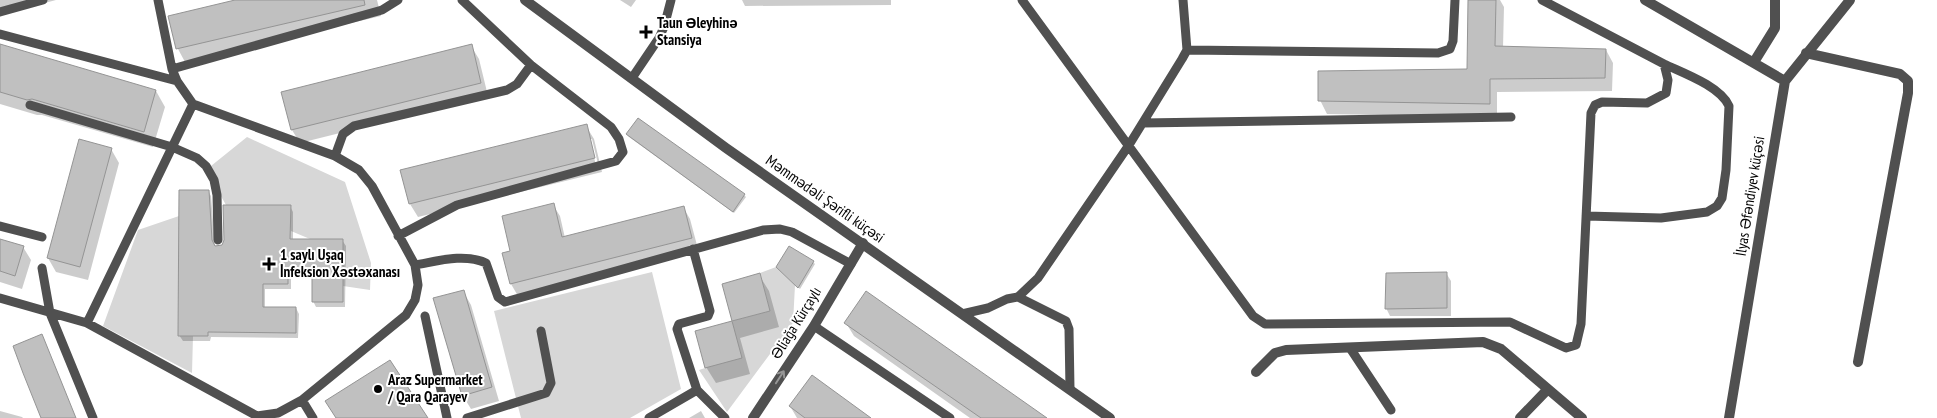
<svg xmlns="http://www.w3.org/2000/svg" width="1937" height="418" viewBox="0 0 1937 418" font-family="'PT Sans Narrow',sans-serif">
<rect width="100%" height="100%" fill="#fff"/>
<path fill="#d7d7d7" d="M247,137L345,182L371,263L370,290L343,286V239H310L291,231L285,205H226L206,170Z
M179,216L193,336L192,373L103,326L138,230Z
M776,267L795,285L793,323L727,412L699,370L705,368L732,321L770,311L760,273Z
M652,272L681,389L630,418H521L494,311Z"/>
<path fill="#0003" fill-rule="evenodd" d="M0,0H56L0,15Z
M240,0H377L381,16L185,62L178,49L170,17Z
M620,0H636L631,7Z
M742,0H891V5L745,6Z
M1469,0H1500L1504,7L1503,48L1606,50L1613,63L1612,91L1497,92V117L1327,114L1320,100L1468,70Z
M0,46L156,91L165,107L153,147L42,115H37L0,104Z
M471,46L479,59L488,96L300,143L292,130L283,93Z
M639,119L744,195L746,197L734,213L629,137L627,135Z
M586,126L594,139L602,172L418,217L410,204ZM589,139H592L598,164L596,165Z
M111,149L119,163L88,280L56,272L48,258Z
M208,191L211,196L215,247L222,246L290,206L293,212V240H342L346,246L345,307H316L313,301V276H291V289H265V308H296L299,314L298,338L211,337L210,341H183L179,335Z
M553,205L560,216L565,238L683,207L690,219L698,249L518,296L511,284L503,254L512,251Z
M0,240L23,247L31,260L22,289L0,282Z
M813,262L815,264L800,289L779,269Z
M1446,273L1451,281V316H1390L1386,308Z
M759,275L769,291L779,327L740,338L750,374L716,383L706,367L697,332L733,322L723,285Z
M463,291L471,305L499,401L471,409L463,396Z
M846,323L1045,418H970L854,336Z
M790,406L869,418H797Z
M0,411L22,417L23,418H0Z
M701,411L705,418H689Z"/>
<path fill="#c0c0c0" stroke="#949494" d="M235,0H364L365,5L176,49L168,16Z
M1468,0H1496L1495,46L1606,49L1605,78L1490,79V104L1318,101V71L1467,69Z
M0,44L156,90L144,132L32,99L27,100L0,92Z
M472,44L481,83L291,130L281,92Z
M638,118L745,194L733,212L626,134Z
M587,124L595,158L409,204L400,170Z
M79,139L112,148L80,267L47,258Z
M179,190H209L212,240L215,246L222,245L224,240L223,205H291L290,239H343V302H312V271H288V284H263V307H296V333L208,332V336H178Z
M554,203L562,237L684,206L692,238L510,284L502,253L510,251L502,216Z
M0,239L24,246L15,276L0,271Z
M789,246L814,261L798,288L776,267Z
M1447,272V308L1385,309L1386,273Z
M760,273L770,311L732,321L722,284Z
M464,290L492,387L462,396L433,298Z
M866,291L1047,418H981L844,323Z
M732,321L742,358L705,368L695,331Z
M42,334L76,418H41L23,373L13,346Z
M390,360L428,418H336L325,401Z
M812,375L871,418H805L789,406Z"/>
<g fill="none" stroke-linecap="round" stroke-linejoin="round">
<path stroke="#505050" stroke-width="9" d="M158,0L172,69L177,81L193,104L335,156L359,170L372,186L415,265L418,285L415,300L406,315L302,400
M1022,0L1253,316L1265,324L1510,322L1566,348L1576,345L1581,324L1591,113L1595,105L1602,102L1647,103L1666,93L1668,80L1664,64L1542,0
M0,12L43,0
M0,34L177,81
M1187,50L1438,53L1450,49L1453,41L1455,0
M172,69L382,10L398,0
M632,78L659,38L664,27L671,0
M30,105L172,147L197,158L206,166L214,180L217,195L218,240
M1143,123L1511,117
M335,156L343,134L354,126L507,90L517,84L531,65
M1586,216L1661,218L1707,212L1717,206L1722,198L1726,170L1729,106C1720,86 1683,73 1664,64
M0,226L42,237
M398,236L457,205L616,161L623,152L619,139L611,127L531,65L462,0
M693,249L710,311L708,316L679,324L677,329L697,390L725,418
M415,265C438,261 464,253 486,263L498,297L505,302L763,230L780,229L792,232L851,264
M42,268L50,313L93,418
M1018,297L1038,278L1129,145L1182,59L1187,50L1183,0
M0,298L87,323L257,416L278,413L302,400L313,418
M962,314L988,308L1007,299L1018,297L1066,321L1069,329L1070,389
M425,316L447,418
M87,323L193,104
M814,326L950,418
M1350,348L1391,410
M467,418L546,393L551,383L541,331
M649,418L697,390"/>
<path stroke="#505050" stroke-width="10" d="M1645,0L1785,81
M1806,53L1900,74L1908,81V93L1858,362
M1754,62L1775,28V0
M1256,372L1275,353L1286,350L1483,342L1501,349L1582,418
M753,418L814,326L863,243
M1520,418L1548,389
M1729,418L1785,81L1850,0"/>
<path stroke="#505050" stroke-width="10" d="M525,0L726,148L1110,418"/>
</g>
<defs><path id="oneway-shaft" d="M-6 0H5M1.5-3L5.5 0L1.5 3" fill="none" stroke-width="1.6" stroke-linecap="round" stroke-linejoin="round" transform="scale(1.25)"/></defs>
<use stroke="#969696" href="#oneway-shaft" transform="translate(780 377) rotate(-57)"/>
<g fill="#000" stroke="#fff" stroke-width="2">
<path d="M643.5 24.5h5v5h5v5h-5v5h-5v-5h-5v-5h5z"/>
<path d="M266.5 256.5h5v5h5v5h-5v5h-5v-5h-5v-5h5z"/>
<circle cx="378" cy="389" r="5"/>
</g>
<g text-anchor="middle" stroke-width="4" stroke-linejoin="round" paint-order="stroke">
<g font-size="15" font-weight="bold" fill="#000" stroke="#fff" text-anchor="start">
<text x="657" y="28">Taun Əleyhinə<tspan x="657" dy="17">Stansiya</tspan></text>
<text x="280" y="260">1 saylı Uşaq<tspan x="280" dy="17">İnfeksion Xəstəxanası</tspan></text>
<text x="388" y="385">Araz Supermarket<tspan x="388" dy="17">/ Qara Qarayev</tspan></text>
</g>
<g font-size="15" fill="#000" stroke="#fff">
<text transform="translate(1750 196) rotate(-81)" y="5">İlyas Əfəndiyev küçəsi</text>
<text transform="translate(825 199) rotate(35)" y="5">Məmmədəli Şərifli küçəsi</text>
<text transform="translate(796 323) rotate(-58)" y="5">Əliağa Kürçaylı</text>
</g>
</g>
</svg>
